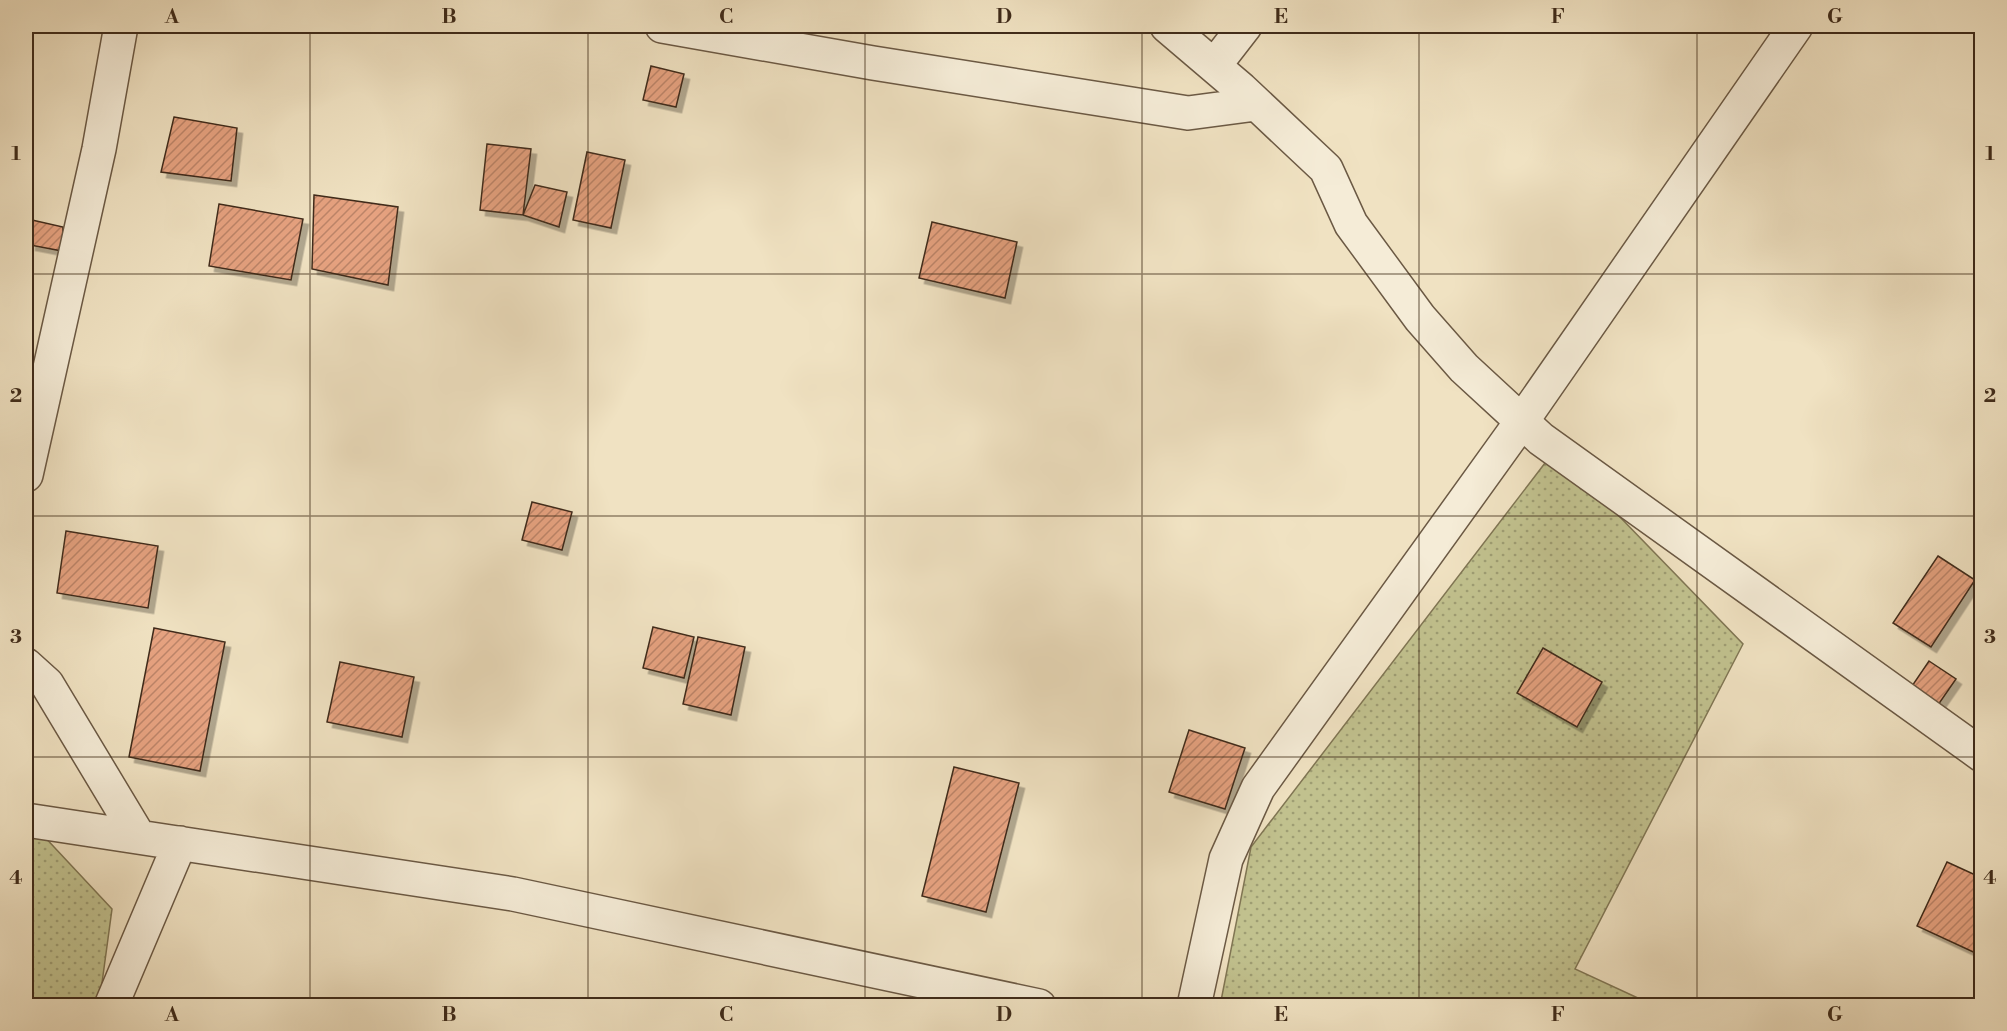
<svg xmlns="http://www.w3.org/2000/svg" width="2007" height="1031" viewBox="0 0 2007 1031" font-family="'Libre Bodoni',serif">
<defs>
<pattern id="grass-dots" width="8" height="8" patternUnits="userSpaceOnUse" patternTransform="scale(1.5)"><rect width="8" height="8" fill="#c1c18e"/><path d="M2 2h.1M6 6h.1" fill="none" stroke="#9e9d73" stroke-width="1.8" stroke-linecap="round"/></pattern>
<pattern id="building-hatch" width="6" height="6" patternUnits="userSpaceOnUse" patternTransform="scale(1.5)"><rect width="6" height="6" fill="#e6a280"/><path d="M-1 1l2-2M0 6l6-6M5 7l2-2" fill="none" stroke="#bc8468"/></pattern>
<filter id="shadow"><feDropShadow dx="5.5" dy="5.5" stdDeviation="0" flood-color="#0004"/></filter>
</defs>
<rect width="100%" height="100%" fill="#f0e2c2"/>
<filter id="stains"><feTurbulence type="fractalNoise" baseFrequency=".00333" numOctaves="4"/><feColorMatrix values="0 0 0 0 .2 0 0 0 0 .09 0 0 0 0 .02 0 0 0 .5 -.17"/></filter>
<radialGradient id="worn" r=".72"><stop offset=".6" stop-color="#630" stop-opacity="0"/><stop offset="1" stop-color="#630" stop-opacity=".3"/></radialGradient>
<path fill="url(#grass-dots)" stroke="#807654" stroke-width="1.5" d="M1555,450L1743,644L1575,969L1653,1005L1220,1006L1251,847Z
M26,817L112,909L99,1005H26Z"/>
<path fill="url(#building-hatch)" stroke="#3f2b1a" stroke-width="1.5" filter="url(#shadow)" d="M651,66L684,74L676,107L643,100Z
M174,117L237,128L231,181L161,172Z
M487,144L531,149L523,215L480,210Z
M587,152L625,160L611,228L573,220Z
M535,185L567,192L559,227L523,215Z
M314,195L398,207L388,285L312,269Z
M219,204L303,219L291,280L209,266Z
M32,220L63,227L62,251L30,245Z
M932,222L1017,242L1005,298L919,278Z
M532,502L572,512L562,550L522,540Z
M66,531L158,546L148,608L57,593Z
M1938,556L1975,580L1931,647L1893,623Z
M653,627L694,637L684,678L643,668Z
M154,628L225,642L200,771L129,757Z
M698,637L745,647L731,715L683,704Z
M1543,648L1602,682L1577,727L1517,693Z
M1929,661L1956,679L1938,705L1912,686Z
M340,662L414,677L402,737L327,722Z
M1189,730L1245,748L1225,809L1169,792Z
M954,767L1019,783L986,912L922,896Z
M1947,862L1982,878V956L1917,926Z"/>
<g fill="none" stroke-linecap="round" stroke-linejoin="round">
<g stroke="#6b5944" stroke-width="36">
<path id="minor" d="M662,26L873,63L1188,113L1256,104
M1167,26L1241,89L1326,169L1351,224L1420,318L1464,368L1541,439L1982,755
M1214,66L1245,26
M26,475L99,149L121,26
M26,665L47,684L139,837
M26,820L513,894L1039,1006
M111,1006L180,843
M1194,1006L1226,859L1258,788L1522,421L1796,26"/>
</g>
<use href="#minor" stroke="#f5ecd7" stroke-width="33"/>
</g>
<path fill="none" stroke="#3f2b1a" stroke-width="1.5" stroke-opacity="0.55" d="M310,26V1006M588,26V1006M865,26V1006M1142,26V1006M1419,26V1006M1697,26V1006M26,274H1982M26,516H1982M26,757H1982"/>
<rect width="2007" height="1031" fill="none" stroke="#f0e2c2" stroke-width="66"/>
<rect x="33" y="33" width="1941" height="965" fill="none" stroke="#3f2b1a" stroke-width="2"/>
<g font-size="20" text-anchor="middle" font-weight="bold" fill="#3f2b1a">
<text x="172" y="23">A</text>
<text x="449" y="23">B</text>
<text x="726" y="23">C</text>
<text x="1004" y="23">D</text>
<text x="1281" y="23">E</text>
<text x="1558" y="23">F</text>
<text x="1835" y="23">G</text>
<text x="16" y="160">1</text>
<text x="1990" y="160">1</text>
<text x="16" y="402">2</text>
<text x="1990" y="402">2</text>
<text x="16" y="643">3</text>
<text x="1990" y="643">3</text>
<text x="16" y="884">4</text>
<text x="1990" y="884">4</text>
<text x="172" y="1021">A</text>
<text x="449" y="1021">B</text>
<text x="726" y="1021">C</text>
<text x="1004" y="1021">D</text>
<text x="1281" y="1021">E</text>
<text x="1558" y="1021">F</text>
<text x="1835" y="1021">G</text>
</g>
<rect width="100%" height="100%" filter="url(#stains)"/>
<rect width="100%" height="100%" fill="url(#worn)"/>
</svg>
